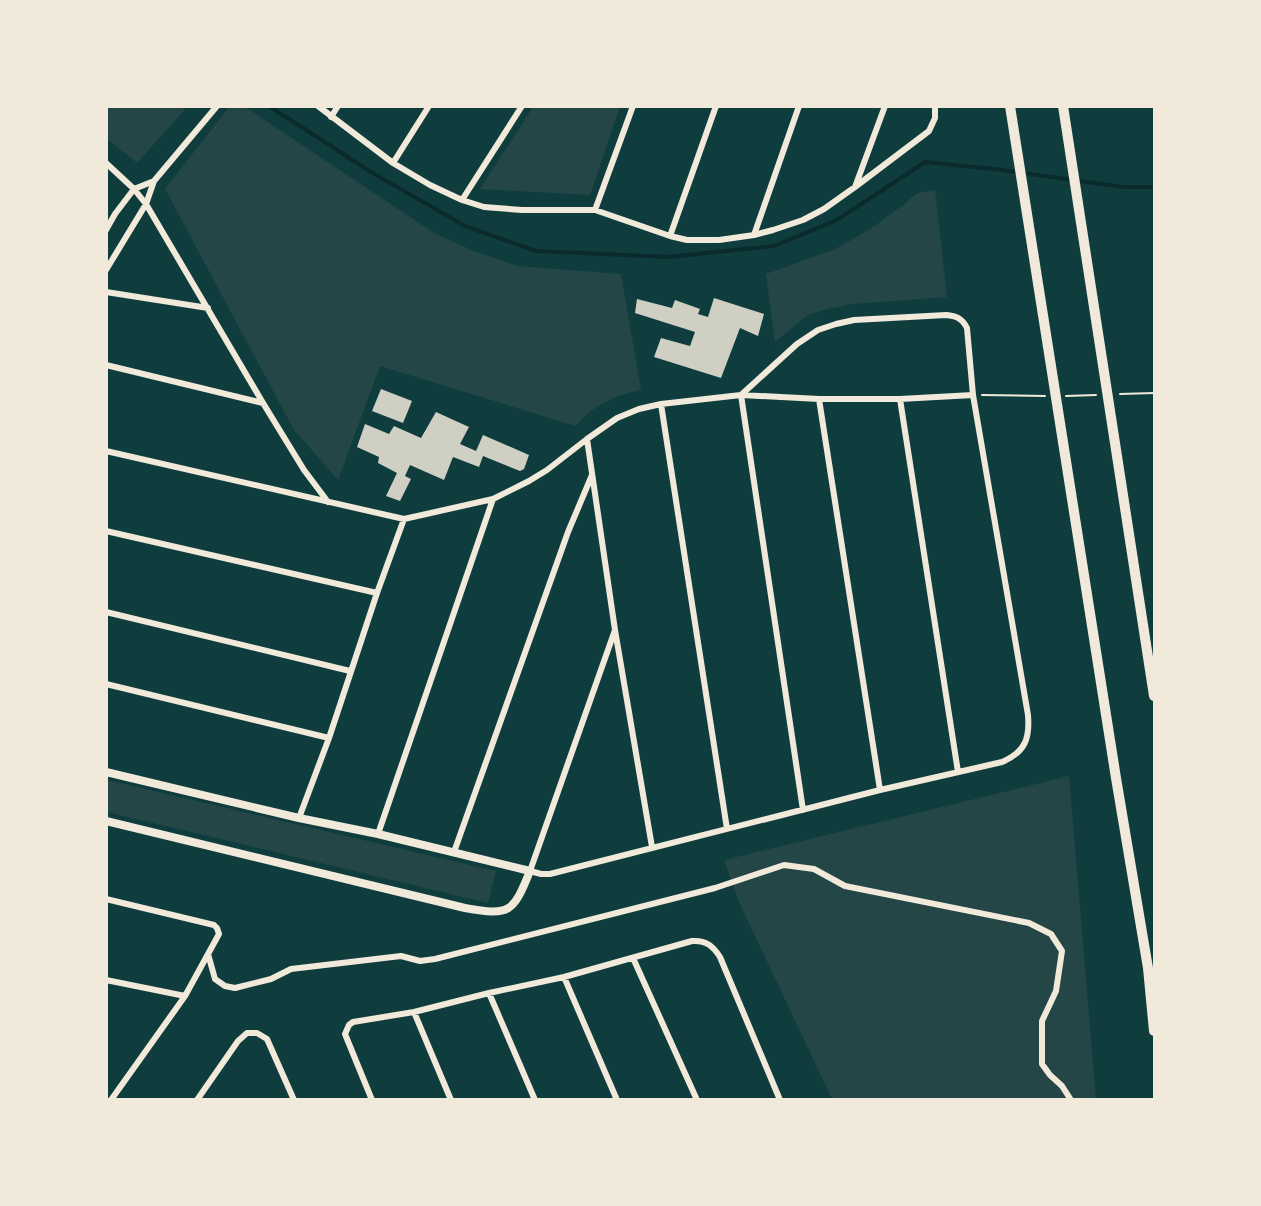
<svg xmlns="http://www.w3.org/2000/svg" width="1261" height="1206" viewBox="0 0 1261 1206" font-family="Inter,sans-serif">
<rect width="100%" height="100%" fill="#0f3d3e"/>
<path fill="#244646" d="M106,107L107,106L187,107L137,163L107,139Z
M229,107H245L434,233L474,251L517,266L621,274L641,390C615,395 593,405 576,426L380,366L338,480L294,430L165,189Z
M533,107H620L590,195L480,189Z
M935,190L947,297L852,304L827,309L808,315L775,342L766,274L835,249L869,230L903,205L917,193Z
M1069,776L1096,1099H832L739,902L724,860Z
M107,780L496,871L488,903L107,812Z"/>
<g fill="none" stroke-linecap="round" stroke-linejoin="round">
<path stroke="#0a2a2b" stroke-width="4" d="M269,106L371,172L465,226L536,251L669,257L774,246L837,220L925,162L994,169L1123,187H1154"/>
</g>
<path fill="#cfcfc3" d="M714,298L764,314L758,336L740,328L721,378L654,357L661,338L690,346L695,332L635,313L637,299L672,308L675,300L700,309L698,314L708,317Z
M381,389L412,401L403,423L372,411Z
M436,412L469,427L460,444L476,451L483,435L529,455L524,469L520,471L483,456L479,467L453,457L444,480L410,465L405,476L411,479L400,501L386,496L397,473L378,463L379,457L357,447L365,424L389,434L394,426L421,438Z"/>
<g fill="none" stroke-linecap="round" stroke-linejoin="round">
<path stroke="#f1e9da" stroke-width="2" d="M1120,394L1154,393
M982,395L1045,396
M1066,396L1096,395"/>
<path stroke="#f1e9da" stroke-width="6" d="M318,106L393,163L430,185L462,200L484,207L522,210H595L670,236L687,240H719L754,235L773,230L803,220L824,209L855,187L929,131L935,118V106
M331,117L338,106
M106,163L134,189L146,204L263,403L304,470L328,502
M393,163L429,106
M855,187L885,106
M462,200L522,106
M595,210L633,106
M106,230L115,214L134,189L154,181
M754,235L799,106
M670,236L716,106
M106,270L146,204L154,181L217,106
M106,292L208,308
M106,365L263,403
M741,395L803,810
M819,399L880,790
M900,399L958,772
M661,404L727,829
M587,439L615,630L652,847
M106,451L404,519L493,499L529,481L547,470L587,439L617,418L639,409L661,404L741,395L819,399H900L973,395
M106,531L377,593
M106,612L350,671
M615,630L530,871L541,874H550L880,790L1002,762C1025,752 1030,739 1028,715L973,395L967,328C962,318 956,316 946,315L854,320L836,324L818,330L797,344L741,395
M106,684L329,738
M299,818L329,738L377,593L404,519
M378,834L493,499
M454,852L568,532L592,475
M106,899L214,925L217,928L219,934L185,996L111,1100
M208,954L215,979L225,986L235,988L271,979L291,969L401,956L420,961L435,959L715,888L784,865L814,869L845,886L1029,923L1051,934L1062,951L1056,991L1042,1021V1064L1050,1075L1062,1086L1071,1100
M633,958L697,1100
M564,977L617,1100
M106,980L185,996
M489,993L535,1100
M414,1012L451,1100
M197,1100L238,1041L247,1033H257L267,1039L294,1100
M372,1100L345,1034L349,1025L353,1022L414,1012L489,993L564,977L692,941C706,940 713,946 720,957L780,1100"/>
<path stroke="#f1e9da" stroke-width="8" d="M106,772L299,818L378,834L530,871C513,913 510,916 465,908L106,821"/>
<path stroke="#f1e9da" stroke-width="10" d="M1010,106L1116,778L1148,968L1154,1031
M1063,106L1154,696"/>
</g>
<rect width="1261" height="1206" fill="none" stroke="#f1e9da" stroke-width="216"/>
</svg>
